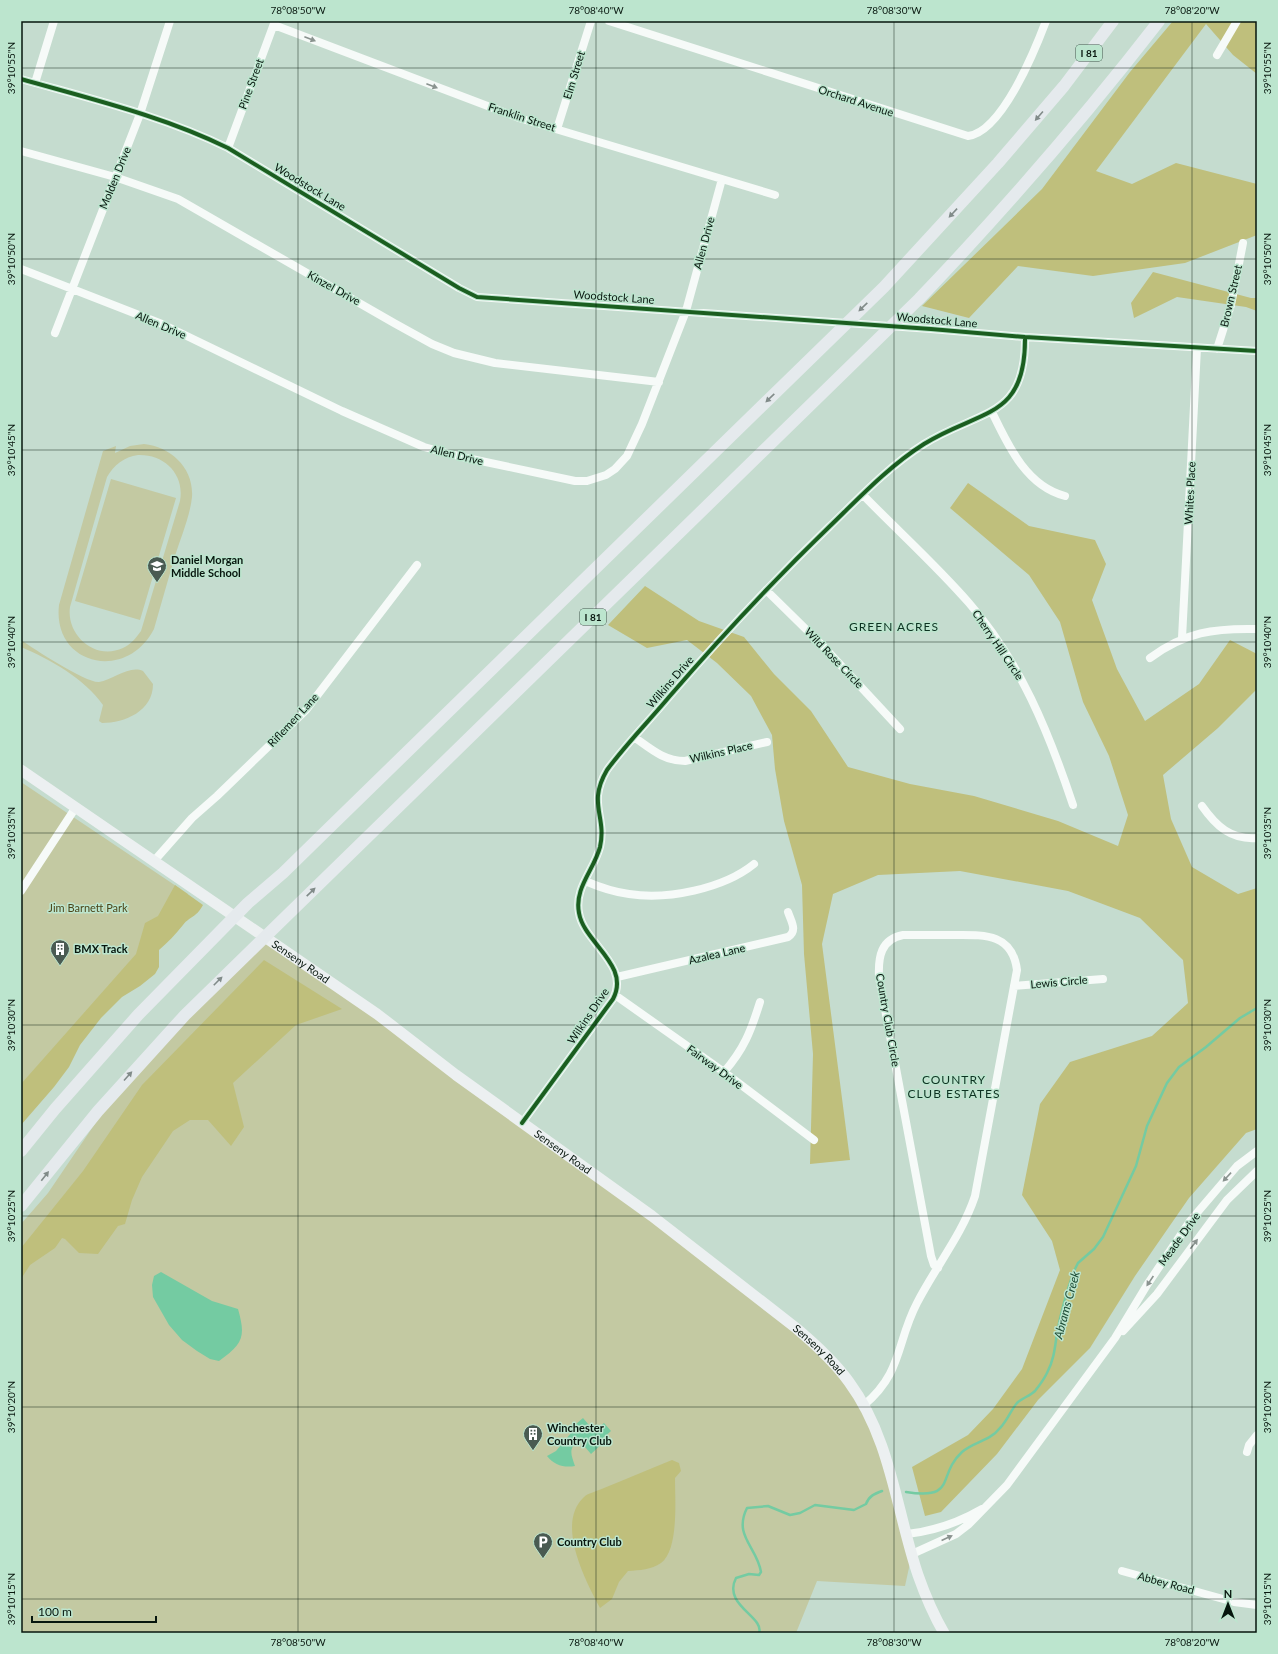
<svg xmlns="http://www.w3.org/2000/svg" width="1278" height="1654" viewBox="0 0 1278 1654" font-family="Lato,sans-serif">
<rect width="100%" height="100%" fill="#c5dccf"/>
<path fill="#c3c9a2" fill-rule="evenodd" d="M144,444C171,447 194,468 192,497C190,516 181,537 175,556C168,580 161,604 154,629C126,683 52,665 59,605L103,451L116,446L115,453L130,446ZM138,455C164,454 185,474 180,501L141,631C136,638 131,644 123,648C95,661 66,635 70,607L107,477C114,465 124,457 138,455Z
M111,479L176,498L140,620L75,601Z
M21,640C34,649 86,683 99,682C113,680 129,665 143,671L153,684C153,711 125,723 102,723L99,721L103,705C84,678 51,660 21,647Z
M21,782L188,894L21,1090Z
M265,937L625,1196L830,1360L880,1438L912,1554L905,1586L817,1581L796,1633H21V1224L48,1193L126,1078Z"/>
<path fill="#bfbf7c" d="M1173,21H1257V74L1233,55L1206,24L1096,171L1132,184L1176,163L1257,184V235L1185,263L1093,276L1018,266L969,318L922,306L1042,189L1130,72Z
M1153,272L1251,298H1257V311L1246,307L1177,297L1134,318L1131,303Z
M968,483L1029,526L1095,540L1106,564L1092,600L1117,669L1145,721L1199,684L1230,640L1257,654V689L1218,728L1163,775L1171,819L1192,867L1238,894L1257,888V1129L1246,1133L1189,1198L1135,1276L1090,1348L1038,1400L997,1454L941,1512L925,1516L912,1467L968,1435L993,1409L1022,1369L1060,1270L1052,1241L1022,1195L1040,1104L1070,1062L1152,1036L1188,1003L1183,960L1140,918L1068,891L960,871L878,875L833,894L822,944L850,1160L810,1164L813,1054L804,954L802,885L784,821L775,769L772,735L751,696L717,663L687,640L647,648L608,625L645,586L699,621L744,637L774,674L811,711L848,767L910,784L974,796L1058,821L1118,846L1128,815L1109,756L1083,702L1060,622L1029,575L950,508Z
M175,885L203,905C195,919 191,915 183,925C176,934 168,942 159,950V967L155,974L140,986L122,997L101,1018L80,1045L69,1067L54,1087L21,1125V1084L136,954L145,923L158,916Z
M264,960L342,1009L296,1025L233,1083L244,1127L231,1146L208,1120H190L173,1131L142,1177L132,1200L125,1224L118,1226L98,1254L79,1253L65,1239L62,1238L55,1248L30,1265L21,1279V1248L83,1171L142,1085Z
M672,1460L679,1463L681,1471L675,1478C675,1499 679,1550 661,1563C651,1570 640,1570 628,1571L619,1582L612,1599L600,1608C586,1581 555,1524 584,1497C588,1493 598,1491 604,1488C627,1479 649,1469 672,1460Z"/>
<path fill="#74cba2" d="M161,1272L212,1301L238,1309C246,1337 243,1344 219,1361L210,1359L197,1351L182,1340L169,1325L153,1297L152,1285L154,1276Z
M583,1418L594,1431L604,1423L611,1431L602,1439L604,1442L591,1454L579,1440C568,1449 571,1454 575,1466C564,1468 554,1465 547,1456L556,1451L571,1433L569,1430Z"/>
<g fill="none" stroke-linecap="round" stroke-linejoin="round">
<path stroke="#74cba2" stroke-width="2.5" d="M906,1492C958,1500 936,1476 962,1452C973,1442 990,1441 1000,1428C1007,1421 1011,1410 1017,1403C1022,1398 1030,1396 1035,1391C1039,1386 1044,1379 1047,1373C1054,1360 1055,1347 1057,1333C1061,1312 1067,1291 1074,1271L1078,1263L1094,1249L1103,1237L1136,1166L1147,1126L1167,1083L1179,1067L1206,1047L1240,1018L1257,1008
M759,1633C765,1617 722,1605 736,1578L749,1574L759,1575L761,1572C757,1547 733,1536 747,1508L768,1506L790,1515L800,1513L815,1505L854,1510L866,1504C869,1496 874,1494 882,1491"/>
<path stroke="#f6faf8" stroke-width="8" d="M609,21L968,136C1002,132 1035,50 1046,21
M274,25L519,118L775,195
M1217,55L1237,21
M21,79C91,99 163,116 228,148L459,288L477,297L931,329L1025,337L1257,351
M35,83L54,21
M557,129L591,21
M228,148L275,21
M21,151L115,177L178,199L394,323L432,344L454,353L495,363L659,382
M21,269L162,324L342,411L424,447L462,457L575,481H587L606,475L615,469L627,456L642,424L686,311L722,179
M55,333L140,114L170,21
M1217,349L1231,305L1243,243
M992,412C1008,445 1026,486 1065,496
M863,495C898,531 936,565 969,603C1020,661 1049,733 1073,805
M766,590L822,645L900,729
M1182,638L1197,348
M1150,658C1185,632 1214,628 1257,629
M634,737C651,749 664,761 685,761L767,742
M1202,806C1216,826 1231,840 1257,838
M154,861L192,818L217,796L306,710L417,565
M585,881C599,887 613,892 629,894C667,900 723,889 754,864
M21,891L76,807
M617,977L788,937C798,931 791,921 788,912
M1014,986L1103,979
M615,995L724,1072L814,1140
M724,1072C744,1049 751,1031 760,1002
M522,1123L613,999C631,965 584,943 579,913C574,888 594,870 600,847C607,816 587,804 607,770C626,744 649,721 669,697C720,638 773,581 829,527C859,498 889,466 924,444C980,409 1026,420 1025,337
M1123,1331L1157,1294L1227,1200L1257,1171
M864,1405C903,1372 896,1343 917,1303C936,1266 962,1235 975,1196L1017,970C1012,932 982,935 952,935C936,935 919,935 903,935C881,939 878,957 879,977L931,1256L934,1265L938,1268
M1247,1452L1249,1445L1257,1435
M907,1534C934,1531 958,1523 982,1509
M912,1554L956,1534L969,1524L1007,1485L1115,1338L1147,1285L1190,1221L1237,1166L1257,1151
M1122,1571L1234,1602L1257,1605"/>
<path stroke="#ecf0f1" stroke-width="11" id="s1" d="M21,770L377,1014L456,1075L652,1216L796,1328C815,1344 834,1361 849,1382C891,1439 896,1510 918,1575C925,1595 933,1614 944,1633"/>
<path stroke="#e5eaed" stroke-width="12" d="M21,1151L55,1109L138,1015L248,903L283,873L329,828L884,287L998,163L1064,86L1113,21
M21,1206L98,1111L185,1015L919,299C1004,210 1084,118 1159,21"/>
<g stroke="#bce5ce" stroke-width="6">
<path id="cycleway" d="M21,79C91,99 163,116 228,148L459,288L477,297L931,329L1025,337L1257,351
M522,1123L613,999C631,965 584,943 579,913C574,888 594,870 600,847C607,816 587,804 607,770C626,744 649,721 669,697C720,638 773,581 829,527C859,498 889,466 924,444C980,409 1026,420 1025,337"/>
</g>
<use href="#cycleway" stroke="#1b5e20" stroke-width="4"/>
</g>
<defs><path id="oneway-solid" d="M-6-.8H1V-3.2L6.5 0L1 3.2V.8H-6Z"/></defs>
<g fill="#8a938f">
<use href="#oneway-solid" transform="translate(310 39) rotate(21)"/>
<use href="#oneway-solid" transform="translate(432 86) rotate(21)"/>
<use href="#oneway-solid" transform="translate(1227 1177) rotate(133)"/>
<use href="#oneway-solid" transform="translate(1194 1244) rotate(-53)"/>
<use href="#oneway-solid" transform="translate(1150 1281) rotate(124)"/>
<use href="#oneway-solid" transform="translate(947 1538) rotate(-25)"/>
</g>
<g fill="#818b89">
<use href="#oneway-solid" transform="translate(1039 116) rotate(131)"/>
<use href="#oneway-solid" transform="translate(953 213) rotate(133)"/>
<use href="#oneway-solid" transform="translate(863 307) rotate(136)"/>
<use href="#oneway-solid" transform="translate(770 398) rotate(136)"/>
<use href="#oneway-solid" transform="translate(311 892) rotate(-44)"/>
<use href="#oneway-solid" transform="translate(218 981) rotate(-45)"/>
<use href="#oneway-solid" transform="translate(128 1076) rotate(-48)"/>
<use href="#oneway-solid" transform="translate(45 1176) rotate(-52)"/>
</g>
<path fill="none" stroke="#07160e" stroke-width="1" stroke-opacity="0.45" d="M298,21V1633M596,21V1633M894,21V1633M1192,21V1633M21,68H1257M21,259H1257M21,450H1257M21,642H1257M21,833H1257M21,1025H1257M21,1216H1257M21,1407H1257M21,1599H1257"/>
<defs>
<g id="school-pin" transform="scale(1)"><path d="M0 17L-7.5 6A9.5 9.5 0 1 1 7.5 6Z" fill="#4a5b52" stroke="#bce5ce"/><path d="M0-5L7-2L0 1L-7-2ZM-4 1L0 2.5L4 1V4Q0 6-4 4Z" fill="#fff"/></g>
<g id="building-pin" transform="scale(1)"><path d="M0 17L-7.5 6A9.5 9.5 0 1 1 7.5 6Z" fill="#4a5b52" stroke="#bce5ce"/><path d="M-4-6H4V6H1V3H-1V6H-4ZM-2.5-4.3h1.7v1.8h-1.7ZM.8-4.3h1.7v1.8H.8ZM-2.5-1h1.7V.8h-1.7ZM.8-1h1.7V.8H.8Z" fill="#fff"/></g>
<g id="parking-pin" transform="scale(1)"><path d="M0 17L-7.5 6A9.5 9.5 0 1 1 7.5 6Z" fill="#4a5b52" stroke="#bce5ce"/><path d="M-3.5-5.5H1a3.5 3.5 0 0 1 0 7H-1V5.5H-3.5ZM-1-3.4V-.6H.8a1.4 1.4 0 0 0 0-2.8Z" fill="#fff"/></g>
</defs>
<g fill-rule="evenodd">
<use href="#school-pin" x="157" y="566"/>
<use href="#building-pin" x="60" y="949"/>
<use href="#building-pin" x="533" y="1434"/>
<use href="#parking-pin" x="543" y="1542"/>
</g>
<g text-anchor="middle" stroke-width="3" stroke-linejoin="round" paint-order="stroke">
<g fill="#bce5ce" stroke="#3d5448" stroke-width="1">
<rect x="1076" y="45" width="26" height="16" rx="3"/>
<rect x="580" y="609" width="26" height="16" rx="3"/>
</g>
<g font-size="10" font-weight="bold" fill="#07160e">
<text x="1089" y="57">I 81</text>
<text x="593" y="621">I 81</text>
</g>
<g font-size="11" fill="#07160e" stroke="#bce5ce">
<text transform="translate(574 75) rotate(-73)" y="4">Elm Street</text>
<text transform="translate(251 84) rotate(-70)" y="4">Pine Street</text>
<text transform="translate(856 101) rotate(18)" y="4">Orchard Avenue</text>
<text transform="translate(522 117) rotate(18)" y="4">Franklin Street</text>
<text transform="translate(115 178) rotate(-68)" y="4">Molden Drive</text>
<text transform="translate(310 187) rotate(31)" y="4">Woodstock Lane</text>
<text transform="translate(704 243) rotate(-75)" y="4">Allen Drive</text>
<text transform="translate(334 288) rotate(29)" y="4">Kinzel Drive</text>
<text transform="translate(1231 296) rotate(-77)" y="4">Brown Street</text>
<text transform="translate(614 297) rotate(4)" y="4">Woodstock Lane</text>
<text transform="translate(937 320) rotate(5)" y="4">Woodstock Lane</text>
<text transform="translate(161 325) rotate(23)" y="4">Allen Drive</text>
<text transform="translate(457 455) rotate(14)" y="4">Allen Drive</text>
<text transform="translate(1190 493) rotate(-87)" y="4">Whites Place</text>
<text transform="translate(998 645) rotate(56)" y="4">Cherry Hill Circle</text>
<text transform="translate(834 658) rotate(46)" y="4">Wild Rose Circle</text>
<text transform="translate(670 682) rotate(-49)" y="4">Wilkins Drive</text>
<text transform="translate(293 720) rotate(-47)" y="4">Riflemen Lane</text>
<text transform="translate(721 752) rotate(-13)" y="4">Wilkins Place</text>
<text transform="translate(717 954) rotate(-13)" y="4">Azalea Lane</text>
<text dy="4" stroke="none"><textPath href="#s1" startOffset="339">Senseny Road</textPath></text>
<text transform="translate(1059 982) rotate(-5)" y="4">Lewis Circle</text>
<text transform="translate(588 1016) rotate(-56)" y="4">Wilkins Drive</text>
<text transform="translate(888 1020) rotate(80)" y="4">Country Club Circle</text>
<text transform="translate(715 1067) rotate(36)" y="4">Fairway Drive</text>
<text dy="4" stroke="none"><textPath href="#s1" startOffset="663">Senseny Road</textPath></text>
<text transform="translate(1179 1239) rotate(-54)" y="4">Meade Drive</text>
<text dy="4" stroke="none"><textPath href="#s1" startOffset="987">Senseny Road</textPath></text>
<text transform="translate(1166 1583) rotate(15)" y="4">Abbey Road</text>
</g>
<g font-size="11" font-weight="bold" fill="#07160e" stroke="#bce5ce" text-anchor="start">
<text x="171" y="564">Daniel Morgan<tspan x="171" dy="13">Middle School</tspan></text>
<text x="74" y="953">BMX Track</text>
<text x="547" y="1432">Winchester<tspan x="547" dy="13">Country Club</tspan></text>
<text x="557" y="1546">Country Club</text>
</g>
<g font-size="11" fill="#4c4518" stroke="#bce5ce">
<text x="88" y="912">Jim Barnett Park</text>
</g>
<g font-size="12" letter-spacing="1" fill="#0d3322" stroke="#bce5ce">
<text x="894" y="631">GREEN ACRES</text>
<text x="954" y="1084">COUNTRY<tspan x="954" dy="14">CLUB ESTATES</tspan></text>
</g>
<g font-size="12" font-style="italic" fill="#1c4b35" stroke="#bce5ce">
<text transform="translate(1067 1305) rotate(-75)" y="4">Abrams Creek</text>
</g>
</g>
<rect width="1278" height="1654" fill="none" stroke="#bce5ce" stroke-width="44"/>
<g transform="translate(1228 1604)" stroke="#bce5ce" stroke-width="3" paint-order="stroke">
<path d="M0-3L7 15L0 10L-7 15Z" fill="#07160e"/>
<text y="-6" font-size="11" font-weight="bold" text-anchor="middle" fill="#07160e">N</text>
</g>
<path d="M32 1616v6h124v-6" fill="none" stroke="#07160e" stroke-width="2"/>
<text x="38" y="1616" font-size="12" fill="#07160e" stroke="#bce5ce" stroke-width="3" paint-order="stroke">100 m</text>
<rect x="22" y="22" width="1234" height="1610" fill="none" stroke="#07160e" stroke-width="1.5"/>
<g font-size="10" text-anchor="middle" fill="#07160e">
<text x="298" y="14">78°08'50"W</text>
<text x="596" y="14">78°08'40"W</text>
<text x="894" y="14">78°08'30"W</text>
<text x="1192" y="14">78°08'20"W</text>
<text transform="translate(11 68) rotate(-90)" y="4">39°10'55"N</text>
<text transform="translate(1267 68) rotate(-90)" y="4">39°10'55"N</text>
<text transform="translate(11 259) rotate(-90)" y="4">39°10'50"N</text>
<text transform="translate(1267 259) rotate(-90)" y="4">39°10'50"N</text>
<text transform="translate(11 450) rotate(-90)" y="4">39°10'45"N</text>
<text transform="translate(1267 450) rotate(-90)" y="4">39°10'45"N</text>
<text transform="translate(11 642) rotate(-90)" y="4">39°10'40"N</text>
<text transform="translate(1267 642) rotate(-90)" y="4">39°10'40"N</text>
<text transform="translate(11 833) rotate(-90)" y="4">39°10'35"N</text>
<text transform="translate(1267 833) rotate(-90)" y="4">39°10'35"N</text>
<text transform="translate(11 1025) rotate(-90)" y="4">39°10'30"N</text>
<text transform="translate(1267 1025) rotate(-90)" y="4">39°10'30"N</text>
<text transform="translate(11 1216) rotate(-90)" y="4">39°10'25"N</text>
<text transform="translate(1267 1216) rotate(-90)" y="4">39°10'25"N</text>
<text transform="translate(11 1407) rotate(-90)" y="4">39°10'20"N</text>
<text transform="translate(1267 1407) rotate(-90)" y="4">39°10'20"N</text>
<text transform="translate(11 1599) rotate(-90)" y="4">39°10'15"N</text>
<text transform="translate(1267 1599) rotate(-90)" y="4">39°10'15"N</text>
<text x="298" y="1646">78°08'50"W</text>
<text x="596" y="1646">78°08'40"W</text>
<text x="894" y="1646">78°08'30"W</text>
<text x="1192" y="1646">78°08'20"W</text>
</g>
</svg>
